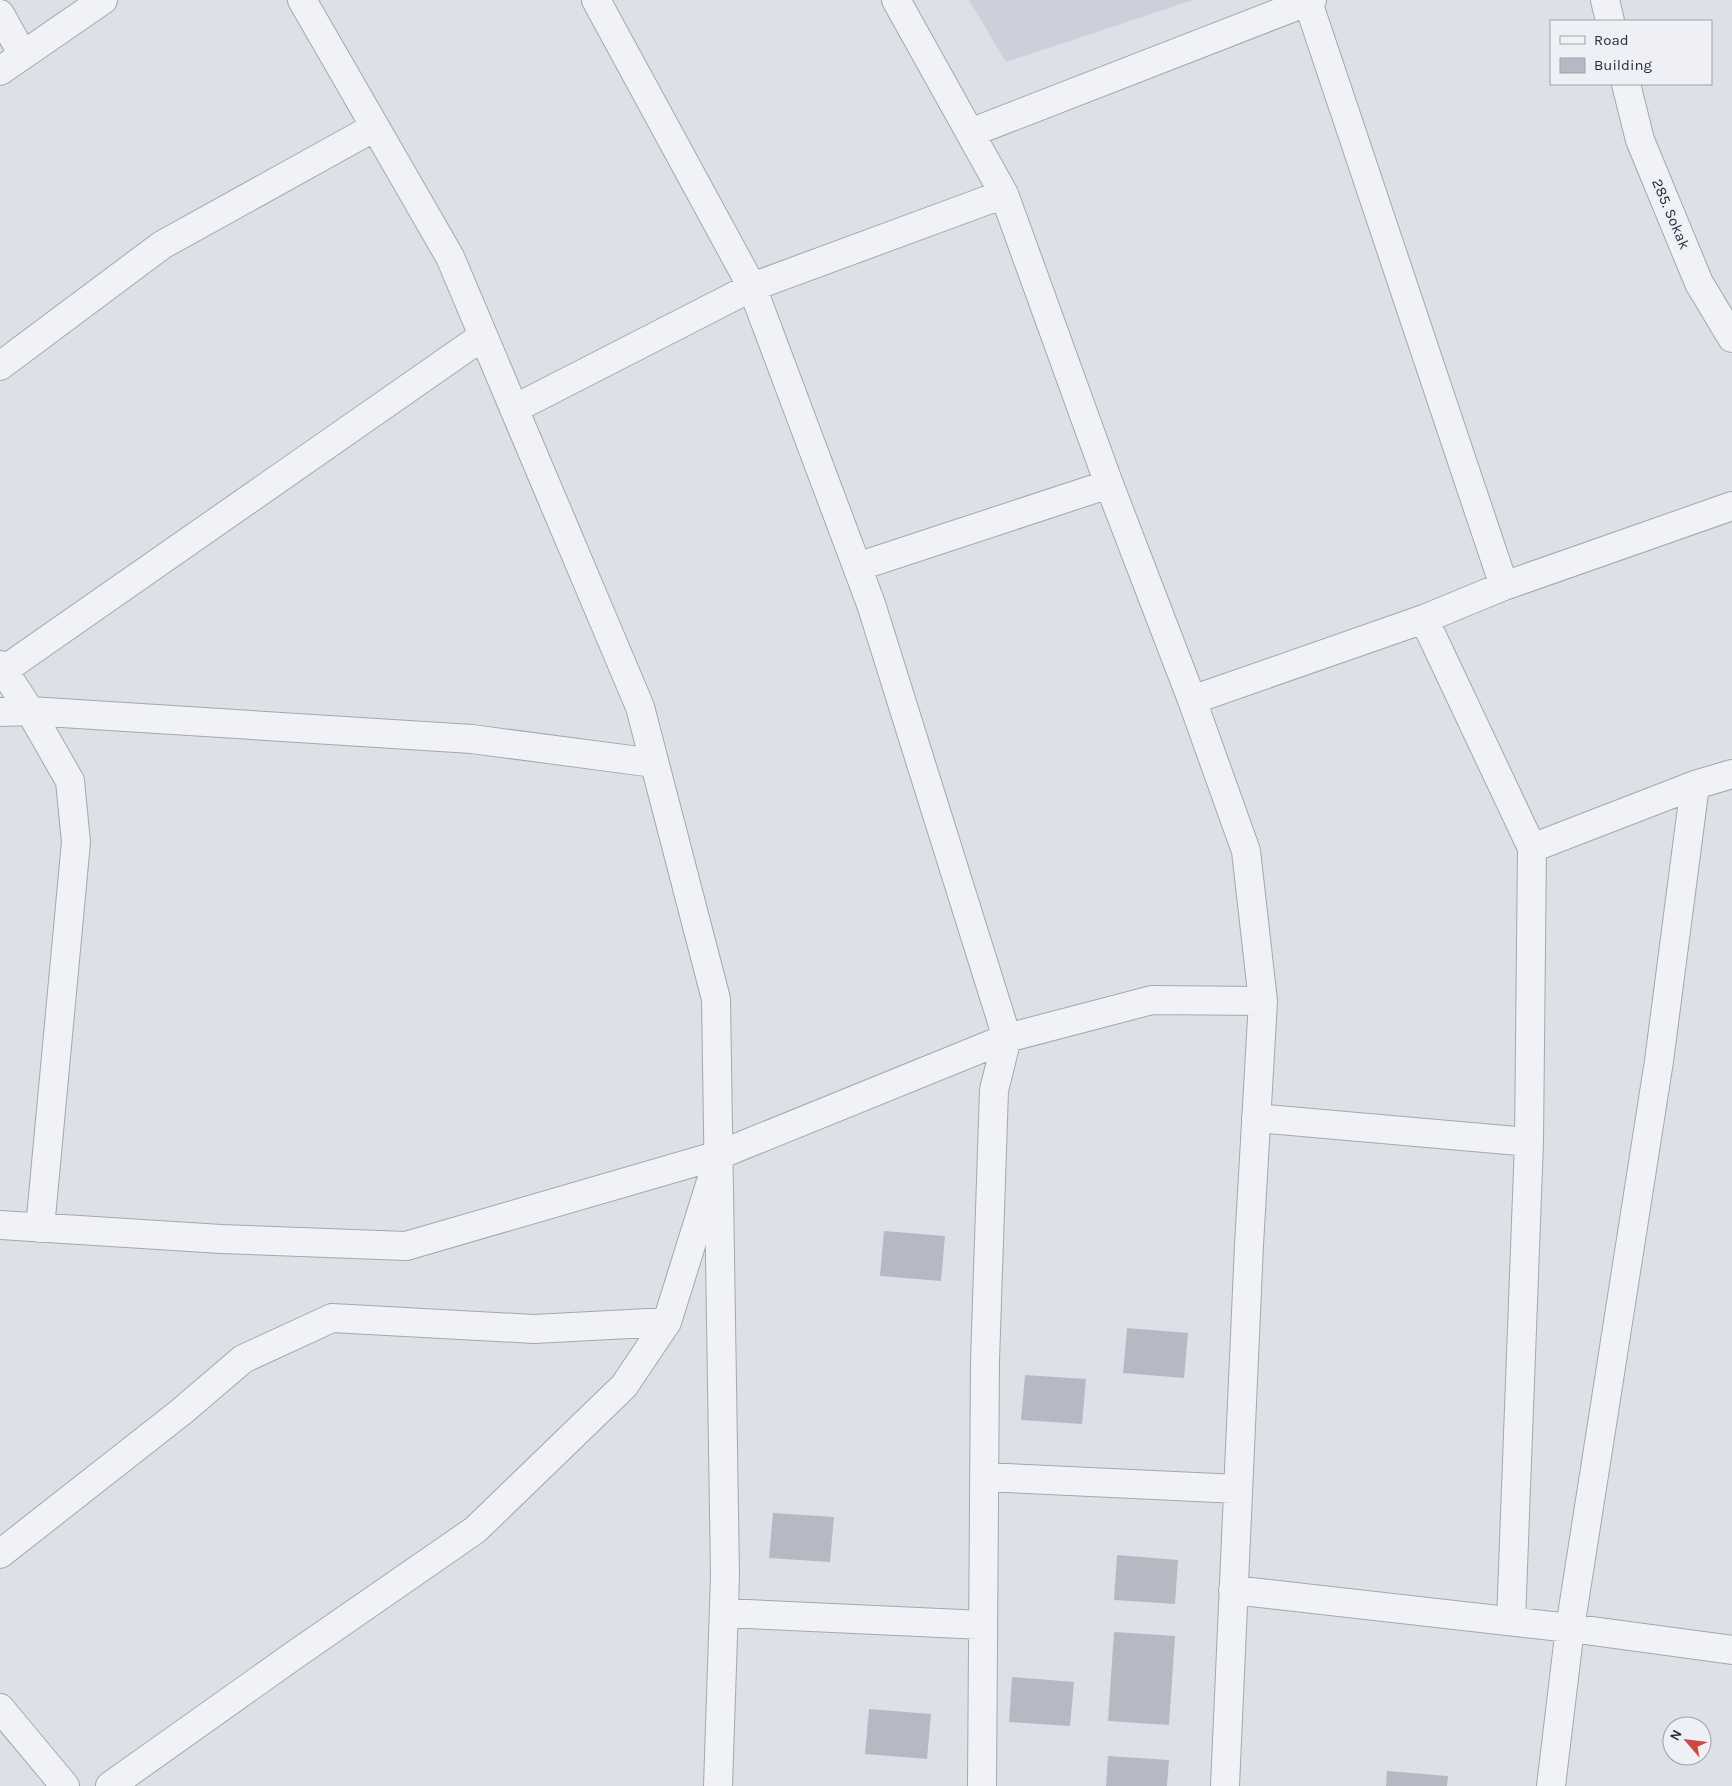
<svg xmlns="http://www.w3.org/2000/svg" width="1732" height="1786" viewBox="0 0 1732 1786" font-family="Karla,sans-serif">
<rect width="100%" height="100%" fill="#dee0e8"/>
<path fill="#cdcfda" d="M969,0H1193L1006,62Z"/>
<path fill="#b6b9c4" d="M884,1231L945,1236L941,1281L880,1276Z
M1127,1328L1188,1333L1184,1378L1123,1373Z
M1025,1375L1086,1379L1082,1424L1021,1420Z
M773,1513L834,1517L830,1562L769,1558Z
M1117,1555L1178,1560L1175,1604L1114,1600Z
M1114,1632L1175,1636L1169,1725L1108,1721Z
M1012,1677L1074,1682L1070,1726L1009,1722Z
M869,1709L931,1714L927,1759L865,1754Z
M1108,1756L1169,1760L1167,1786H1106Z
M1387,1771L1448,1776L1447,1786H1386Z"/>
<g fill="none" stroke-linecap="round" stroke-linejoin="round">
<g stroke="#a4a6b2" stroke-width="30">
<path id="minor" d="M302,0L450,257L640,707L716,999L725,1576L718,1786
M596,0L752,287L871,604L1007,1038L994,1090L985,1361L982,1786
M896,0L1004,194L1109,484L1192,700L1246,851L1263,1001L1249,1245L1225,1786
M1605,0L1610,21
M1308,2L1504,586
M0,14L23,55
M0,71L103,0
M1626,84L1640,140L1699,283L1732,338
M970,133L1312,0
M0,366L162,245L375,127
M514,409L752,287L1004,194
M857,567L1109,484
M1424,619L1532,848L1529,1142L1511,1621
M0,665L30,711L70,781L76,842L40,1228
M4,670L483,336
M1192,700L1424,619L1504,586L1732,506
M0,712L30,711L472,739L654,763
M1532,848L1695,785L1732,774
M1256,1118L1529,1142
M0,1225L221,1239L406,1246L719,1155L1007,1038L1152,1000L1263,1001
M984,1477L1238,1489
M0,1554L181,1412L243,1359L332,1318L534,1329L667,1322
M1233,1590L1570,1628L1732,1650
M724,1613L983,1625
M0,1708L65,1786
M110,1786L293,1656L475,1530L624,1386L667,1322L712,1178
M1551,1786L1570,1628L1659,1061L1695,785"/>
</g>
<use href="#minor" stroke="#f1f2f6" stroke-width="28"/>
</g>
<g text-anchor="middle" stroke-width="5" stroke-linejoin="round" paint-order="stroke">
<g font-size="15" fill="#282c3e" stroke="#eef0f5">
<text transform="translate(1671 214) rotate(67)" y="5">285. Sokak</text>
</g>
</g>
<rect x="1550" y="20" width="162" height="65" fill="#eef0f5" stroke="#9fa2ac"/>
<rect x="1560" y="36" width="25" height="8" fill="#f1f2f6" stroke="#9fa2ac"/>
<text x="1594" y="45" font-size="15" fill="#282c3e">Road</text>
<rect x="1560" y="58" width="25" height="15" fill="#b6b9c4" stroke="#9fa2ac"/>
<text x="1594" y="70" font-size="15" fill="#282c3e">Building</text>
<g transform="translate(1687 1741) rotate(298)"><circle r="24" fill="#eef0f5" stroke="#9fa2ac"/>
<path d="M0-4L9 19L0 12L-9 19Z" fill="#cc4944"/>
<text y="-8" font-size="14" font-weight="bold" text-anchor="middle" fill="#282c3e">N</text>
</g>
</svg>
